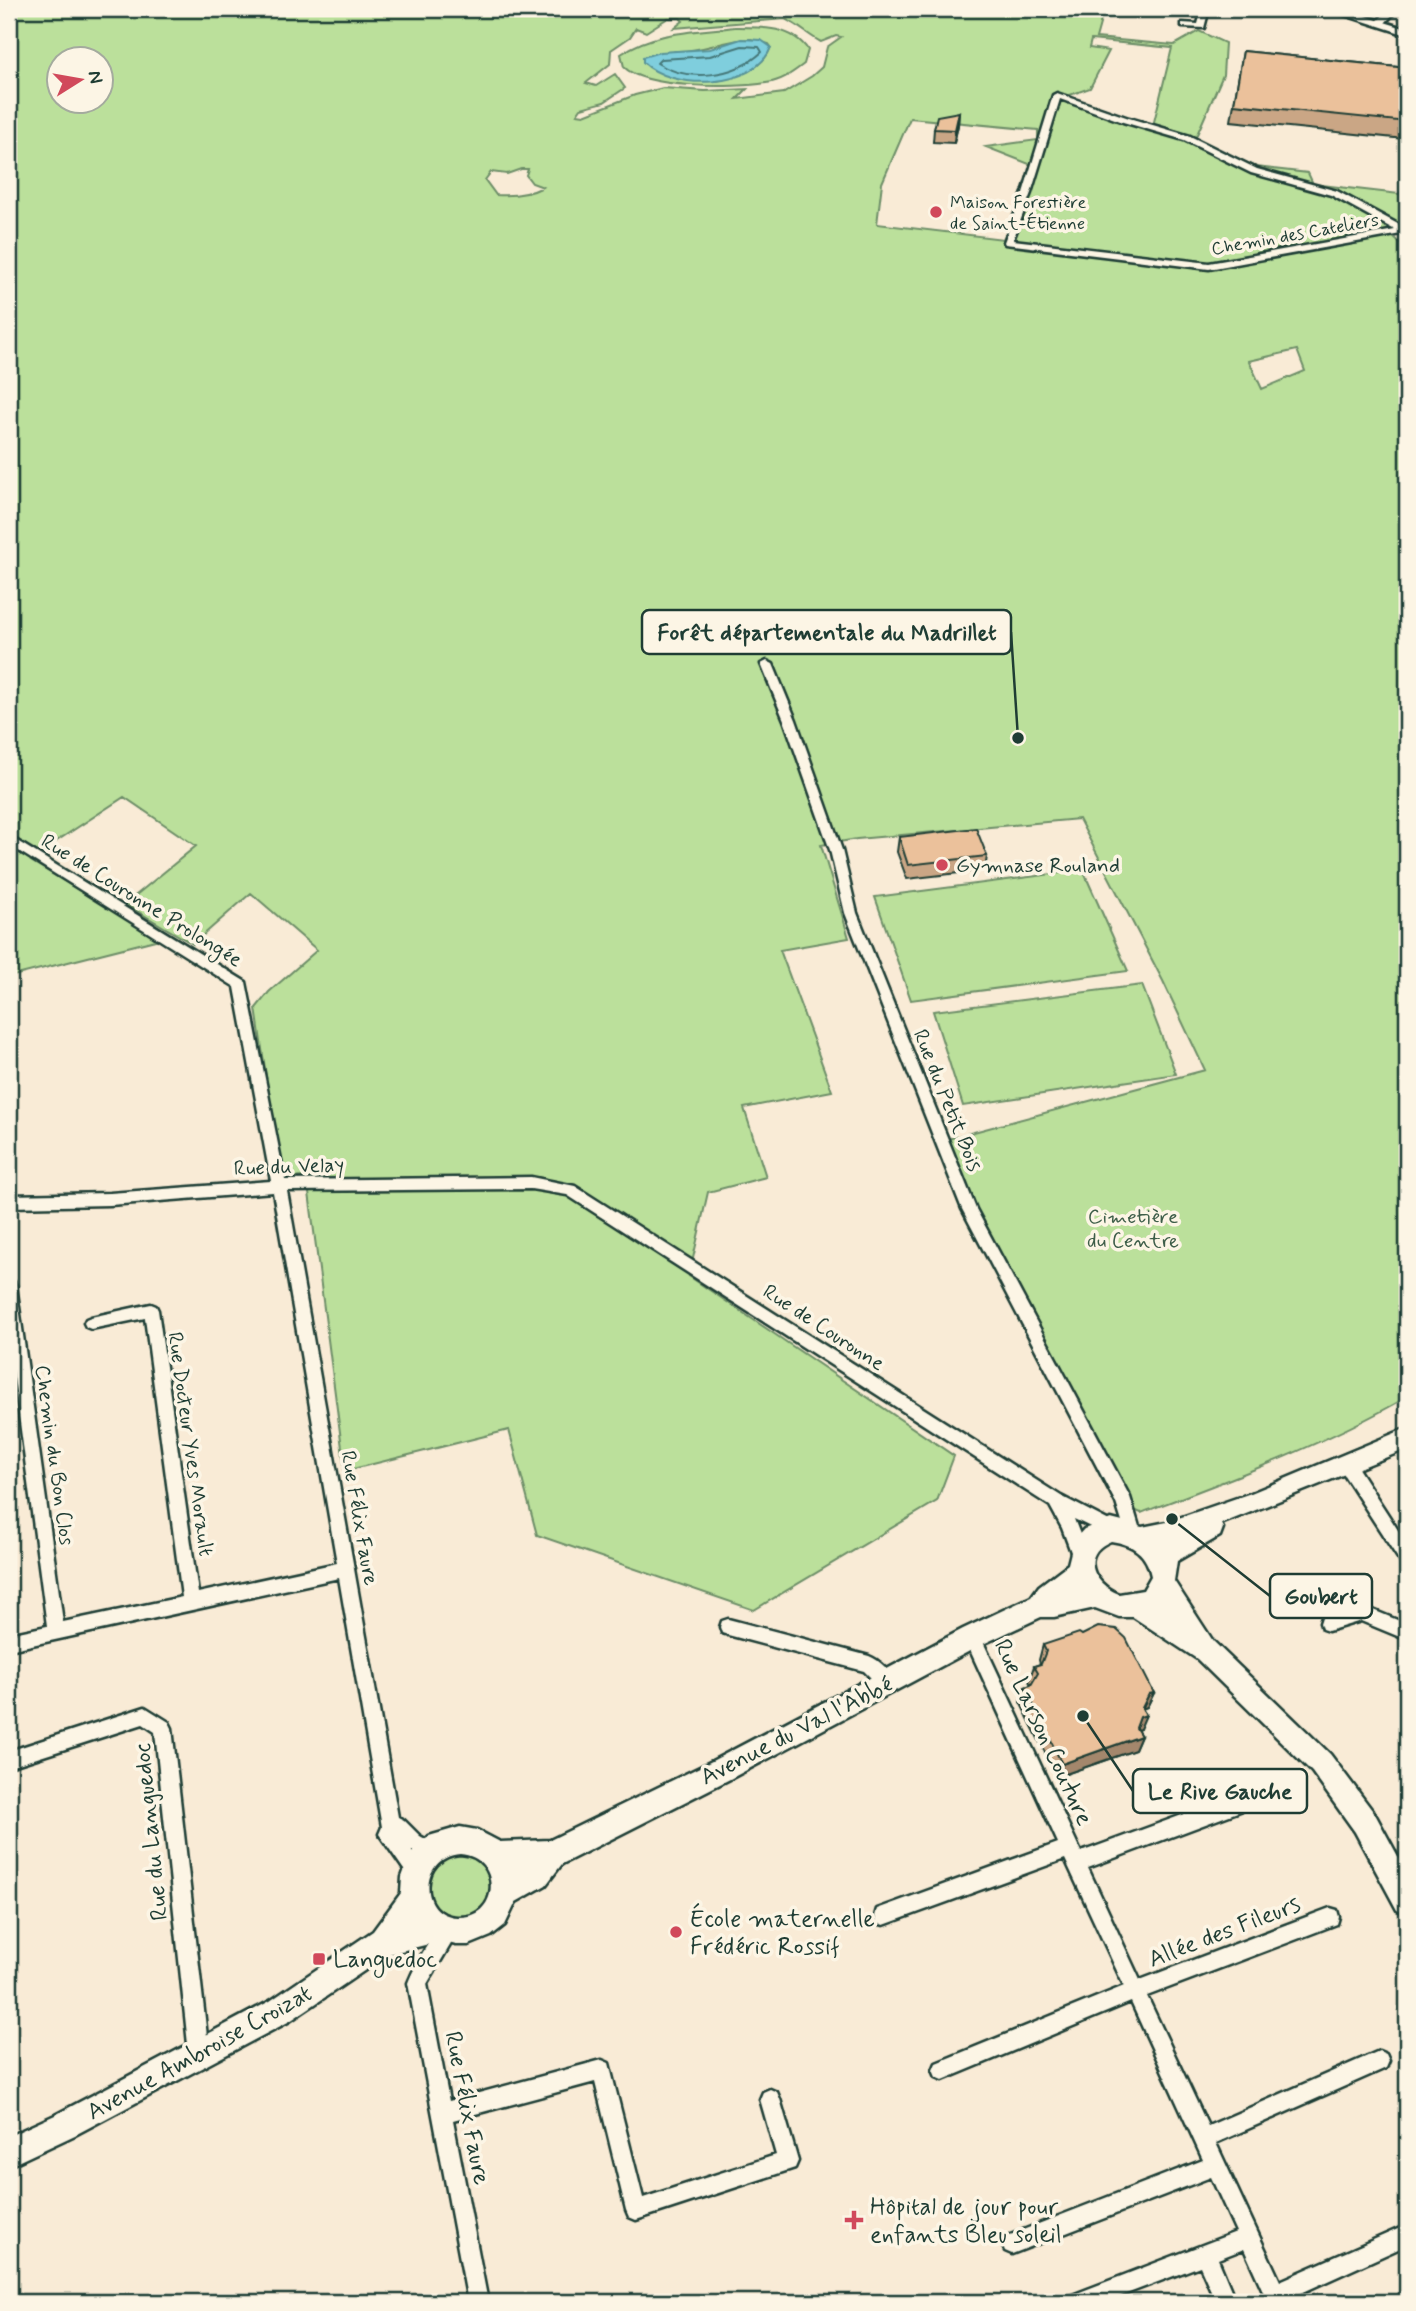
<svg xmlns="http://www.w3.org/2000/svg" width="1416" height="2311" viewBox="0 0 1416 2311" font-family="Mynerve,sans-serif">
<rect width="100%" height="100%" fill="#f9ebd6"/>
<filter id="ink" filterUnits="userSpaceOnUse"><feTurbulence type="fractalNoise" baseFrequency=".0143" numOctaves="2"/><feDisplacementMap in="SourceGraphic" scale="14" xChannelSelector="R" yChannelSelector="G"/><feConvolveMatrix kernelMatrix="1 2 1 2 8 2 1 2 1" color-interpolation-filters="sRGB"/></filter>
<g filter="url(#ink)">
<path fill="#bbe09b" stroke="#6d8e68" stroke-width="2" fill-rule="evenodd" d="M9,9H1123L1122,14L1103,13L1096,38L1174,45L1199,31L1225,43L1223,75L1195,139L1256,167L1308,173L1313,184L1399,194L1407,182V223L1393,237L1407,250V1397C1324,1445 1231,1479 1141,1513L1134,1510L972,1208L944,1140L1205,1070L1163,981L1079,819L857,839L821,845L849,938L780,950L832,1091L744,1108L766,1177L708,1192L689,1276L954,1456L937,1501L754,1610L537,1535L509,1430L345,1471L307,1177L281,1178L256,1008L269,992L317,950L251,893L193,944L125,904L196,846L124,797L43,850L31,861L159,939L9,977ZM668,18H680L683,21L674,28L785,19C798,25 808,35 821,42L836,36L841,37L827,47L822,67L812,76L784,93L737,99L747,89L705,91L663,88L635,95L584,115L577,114L581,108L604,102L625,88L615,74L596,86L586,83L610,64L611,50L630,37L636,28L646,32ZM1091,40L1172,48L1153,126L1067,96L1090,88L1109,51L1089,48ZM60,60H102V102H60ZM910,118L1038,130V140L986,147L1032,165L1020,202L1003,239L877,224L882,183ZM521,169H528L526,175L532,183L543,187C528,195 512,196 496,195L485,180L491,172L507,174ZM1297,350L1305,371L1262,389L1249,361Z
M735,27C761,27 792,26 808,50L804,64C792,73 782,81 766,83C736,88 645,89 624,67L621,54C654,31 696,32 735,27ZM751,39L769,44L771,47C763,70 738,76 717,81L676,51C703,52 725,39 751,39Z
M1083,870L1128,971L911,1000L875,897Z
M1142,985L1176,1074L963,1106L933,1011Z
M462,1854L471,1855L491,1871V1900L477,1917L447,1921L428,1902C427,1876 434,1858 462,1854Z"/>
<path fill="#7fcedd" stroke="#599499" stroke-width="2" d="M741,39L761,40L771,47C755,90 672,91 643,62V57L660,52L710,49Z"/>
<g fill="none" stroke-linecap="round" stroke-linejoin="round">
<path stroke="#457778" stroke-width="2" d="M742,46L759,47L762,52C735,77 688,83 657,63L661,59L710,56Z"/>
<g stroke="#1f3d34" stroke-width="5">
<path id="street" d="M1202,9H1209L1204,28L1182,27V23L1198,24Z
M1390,9H1398L1383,25H1377V21Z
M1057,93L1129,118L1190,136L1257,169L1337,191L1407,229V238L1401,234L1209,269L1005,244L1004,242L1023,193L1053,95ZM1060,99L1123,122L1184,140L1251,173L1331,195L1395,230L1209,263L1013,240L1031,193Z
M767,661L773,664L796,720L842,850L857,913L976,1209L1130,1497L1141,1533L1139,1538L1133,1540L1127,1538L1116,1503L962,1209L845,913L830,850L784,720L761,664Z
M9,836L246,982L285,1180L531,1177L575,1186L1061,1496L1117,1525L1119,1530L1117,1535L1111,1537L1074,1519L1088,1555L1086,1560L1080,1562L1074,1560L1062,1528L1050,1506L567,1195L531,1189L287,1191L398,1817L404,1820L420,1836L438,1846L441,1852L438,1858L432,1861L411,1850L426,1874L423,1880L417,1883L411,1880L379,1834L382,1827L339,1578L9,1650V1634L47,1626L9,1339V1279L14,1281L16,1285L63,1622L182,1597L145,1318L91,1329L86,1327L84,1323L86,1319L91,1317L151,1304L156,1306L158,1310L198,1593L337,1563L273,1192L110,1205L9,1207V1195L110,1193L271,1181L235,987L9,845Z
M1346,1457L1352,1459L1407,1544V1565L1401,1563L1340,1469L1338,1464L1340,1459Z
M1361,1605L1407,1624V1640L1361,1621L1328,1631L1322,1629L1320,1623L1322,1617Z
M728,1619L869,1656C880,1660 892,1673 897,1683L894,1689L888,1691L882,1689L864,1671L728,1635L722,1633L720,1627L722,1621Z
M972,1629L978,1631L1081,1852L1253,1789L1259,1792L1262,1798L1259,1804L1088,1868L1140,1980L1330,1908L1337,1910L1339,1917L1337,1924L1147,1996L1208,2126L1379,2051L1386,2054L1389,2061L1386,2068L1216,2143L1280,2281L1407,2225V2245L1288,2299L1289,2302H1268L1244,2249L1218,2259L1236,2302H1216L1200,2266L1105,2302H1069L1072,2295L1236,2232L1211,2177L1012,2254L1005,2251L1002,2244L1005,2237L1203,2160L1131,2002L943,2080L936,2077L933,2070L936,2063L1124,1986L1065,1859L884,1925L877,1923L875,1916L877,1909L1058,1843L964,1637L966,1631Z
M145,1707L169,1722L172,1728L209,2054L206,2061L199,2064L192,2061L189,2054L155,1732L143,1724L9,1767V1751Z
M449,1923L456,1925L458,1932L427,1984L449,2101L602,2060L609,2063L643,2198L776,2155L760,2099L763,2092L770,2089L777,2092L780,2099L798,2161L795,2168L636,2220L629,2217L626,2210L595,2082L453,2120L488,2302H468L408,1983C415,1966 432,1930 449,1923Z"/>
</g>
<g stroke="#1f3d34" stroke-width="5">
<path id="secondary" d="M1326,9H1342L1407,29V35Z
M1407,1428V1449L1221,1524L1223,1528L1220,1536L1177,1561L1174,1581L1213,1641L1330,1754L1375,1814L1407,1873V1914L1397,1910L1355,1832L1312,1772L1197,1659L1133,1617H1119L1095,1608L1054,1617H1041L981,1645L730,1779L562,1864L546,1885L516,1902L505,1925L491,1936L469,1945H456L441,1941L389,1954L290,2021L75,2135L9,2166V2136L55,2115L270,2001L373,1931L401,1893L402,1877L410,1855L429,1836L460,1827L477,1830L500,1842L550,1840L712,1761L963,1629L1031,1597L1039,1586L1068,1564L1074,1540L1084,1529L1111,1519L1142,1527L1167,1522L1251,1493ZM1111,1541C1133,1544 1147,1554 1151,1576L1143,1590L1119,1594C1093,1584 1079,1554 1111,1541ZM460,1854C503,1857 500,1920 457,1917C418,1915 419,1857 460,1854Z"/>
</g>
<use href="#street" fill="#fcf5e5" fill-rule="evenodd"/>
<use href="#secondary" fill="#fcf5e5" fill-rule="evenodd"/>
</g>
<path fill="#caa685" stroke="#1f3d34" stroke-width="2" d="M1243,51L1407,68V149H1404V139L1231,121Z
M959,112L958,125L954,143L933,142L934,129Z
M899,837L987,856L985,870L907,879L897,852Z
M1043,1645L1154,1693L1147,1707L1142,1709L1140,1729L1137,1730L1141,1736L1135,1750L1057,1777L1020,1702L1025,1687L1031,1685L1029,1681L1034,1666L1040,1664L1039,1660Z"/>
<path fill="#a4876c" stroke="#1f3d34" stroke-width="2" d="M959,112L958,125L954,143L955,130Z
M1154,1693L1147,1707L1142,1709L1149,1694Z
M1146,1715L1140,1729L1134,1731L1140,1717Z
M1141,1736L1135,1750L1057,1777L1062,1764Z"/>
<path fill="#ebc19b" stroke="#1f3d34" stroke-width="2" d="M1243,51L1407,68V122L1234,104Z
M959,112L955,130L934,129L937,116Z
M976,828L987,856L908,865L899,837Z
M1098,1627L1116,1629L1126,1638L1154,1693L1149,1694L1142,1708L1146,1715L1140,1717L1136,1728L1141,1736L1062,1764L1025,1687L1031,1685L1038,1673L1034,1666L1041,1664L1046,1651L1043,1645L1079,1633L1082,1635Z"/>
</g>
<g fill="#d1495b" stroke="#fcf5e5" stroke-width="2.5">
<circle cx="936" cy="212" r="7"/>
<circle cx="942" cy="865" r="7"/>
<circle cx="676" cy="1932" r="7"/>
<rect x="312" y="1952" width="14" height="14" rx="3.5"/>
<path d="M850.5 2209.5h7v7h7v7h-7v7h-7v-7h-7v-7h7z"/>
</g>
<g text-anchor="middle" stroke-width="7" stroke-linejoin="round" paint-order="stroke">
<g font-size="18" fill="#1f3d34" stroke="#fcf5e5" text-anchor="start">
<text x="950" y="208">Maison Forestière<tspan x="950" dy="21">de Saint-Étienne</tspan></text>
</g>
<g font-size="18" fill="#1f3d34" stroke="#fcf5e5">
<text transform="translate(1295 234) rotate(-10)" y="6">Chemin des Cateliers</text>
</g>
<g font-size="21" fill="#1f3d34" stroke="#fcf5e5" text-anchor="start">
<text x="956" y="872">Gymnase Rouland</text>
</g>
<g font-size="21" fill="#1f3d34" stroke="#fcf5e5">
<text transform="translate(142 900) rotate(32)" y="7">Rue de Couronne Prolongée</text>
<text transform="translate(948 1100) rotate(68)" y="7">Rue du Petit Bois</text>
<text transform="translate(289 1166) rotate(-2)" y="7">Rue du Velay</text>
<text transform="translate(824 1327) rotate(33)" y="7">Rue de Couronne</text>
<text transform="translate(191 1444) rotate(82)" y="7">Rue Docteur Yves Morault</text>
<text transform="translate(55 1455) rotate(82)" y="7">Chemin du Bon Clos</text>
<text transform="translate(360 1518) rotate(80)" y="7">Rue Félix Faure</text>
</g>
<g font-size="21" fill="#3e5e49" stroke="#fcf5e5">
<text x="1133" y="1223">Cimetière<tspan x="1133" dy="24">du Centre</tspan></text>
</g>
<g font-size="24" fill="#1f3d34" stroke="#fcf5e5">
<text transform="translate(796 1730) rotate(-27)" y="8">Avenue du Val l'Abbé</text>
<text transform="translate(1044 1732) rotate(65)" y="8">Rue Larson Couture</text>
<text transform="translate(150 1832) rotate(-96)" y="8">Rue du Languedoc</text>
<text transform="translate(1224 1931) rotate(-21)" y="8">Allée des Fileurs</text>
<text transform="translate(199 2052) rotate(-29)" y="8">Avenue Ambroise Croizat</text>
<text transform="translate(468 2108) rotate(79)" y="8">Rue Félix Faure</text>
</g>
<g font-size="24" fill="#1f3d34" stroke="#fcf5e5" text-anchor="start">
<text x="690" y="1926">École maternelle<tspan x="690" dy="28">Frédéric Rossif</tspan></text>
<text x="333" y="1967">Languedoc</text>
<text x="870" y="2214">Hôpital de jour pour<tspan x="870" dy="28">enfants Bleu soleil</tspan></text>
</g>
</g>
<path fill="none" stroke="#1f3d34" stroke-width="2.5" d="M1018 738L1011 632M1172 1519L1270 1596M1083 1716L1133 1791"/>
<g fill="#1f3d34" stroke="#fcf5e5" stroke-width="2.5">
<circle cx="1018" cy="738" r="7"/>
<circle cx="1172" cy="1519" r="7"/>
<circle cx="1083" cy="1716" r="7"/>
</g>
<g fill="#fcf5e5" stroke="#1f3d34" stroke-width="2.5">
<rect x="642" y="610" width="369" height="44" rx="7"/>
<rect x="1270" y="1574" width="102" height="44" rx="7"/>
<rect x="1133" y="1769" width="174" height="44" rx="7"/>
</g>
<g font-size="23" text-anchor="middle" font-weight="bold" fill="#1f3d34">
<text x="827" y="640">Forêt départementale du Madrillet</text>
<text x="1321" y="1604">Goubert</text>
<text x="1220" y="1799">Le Rive Gauche</text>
</g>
<rect width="1416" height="2311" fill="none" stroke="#fcf5e5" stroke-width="35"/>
<rect x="18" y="18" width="1381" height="2276" fill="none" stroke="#1f3d34" stroke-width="2.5" filter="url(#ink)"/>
<g transform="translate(80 80) rotate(79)"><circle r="33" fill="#fcf5e5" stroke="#a4ab9e" stroke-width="2"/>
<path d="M0-5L12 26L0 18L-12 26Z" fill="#d1495b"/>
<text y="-10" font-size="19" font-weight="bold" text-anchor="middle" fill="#1f3d34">N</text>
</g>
</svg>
